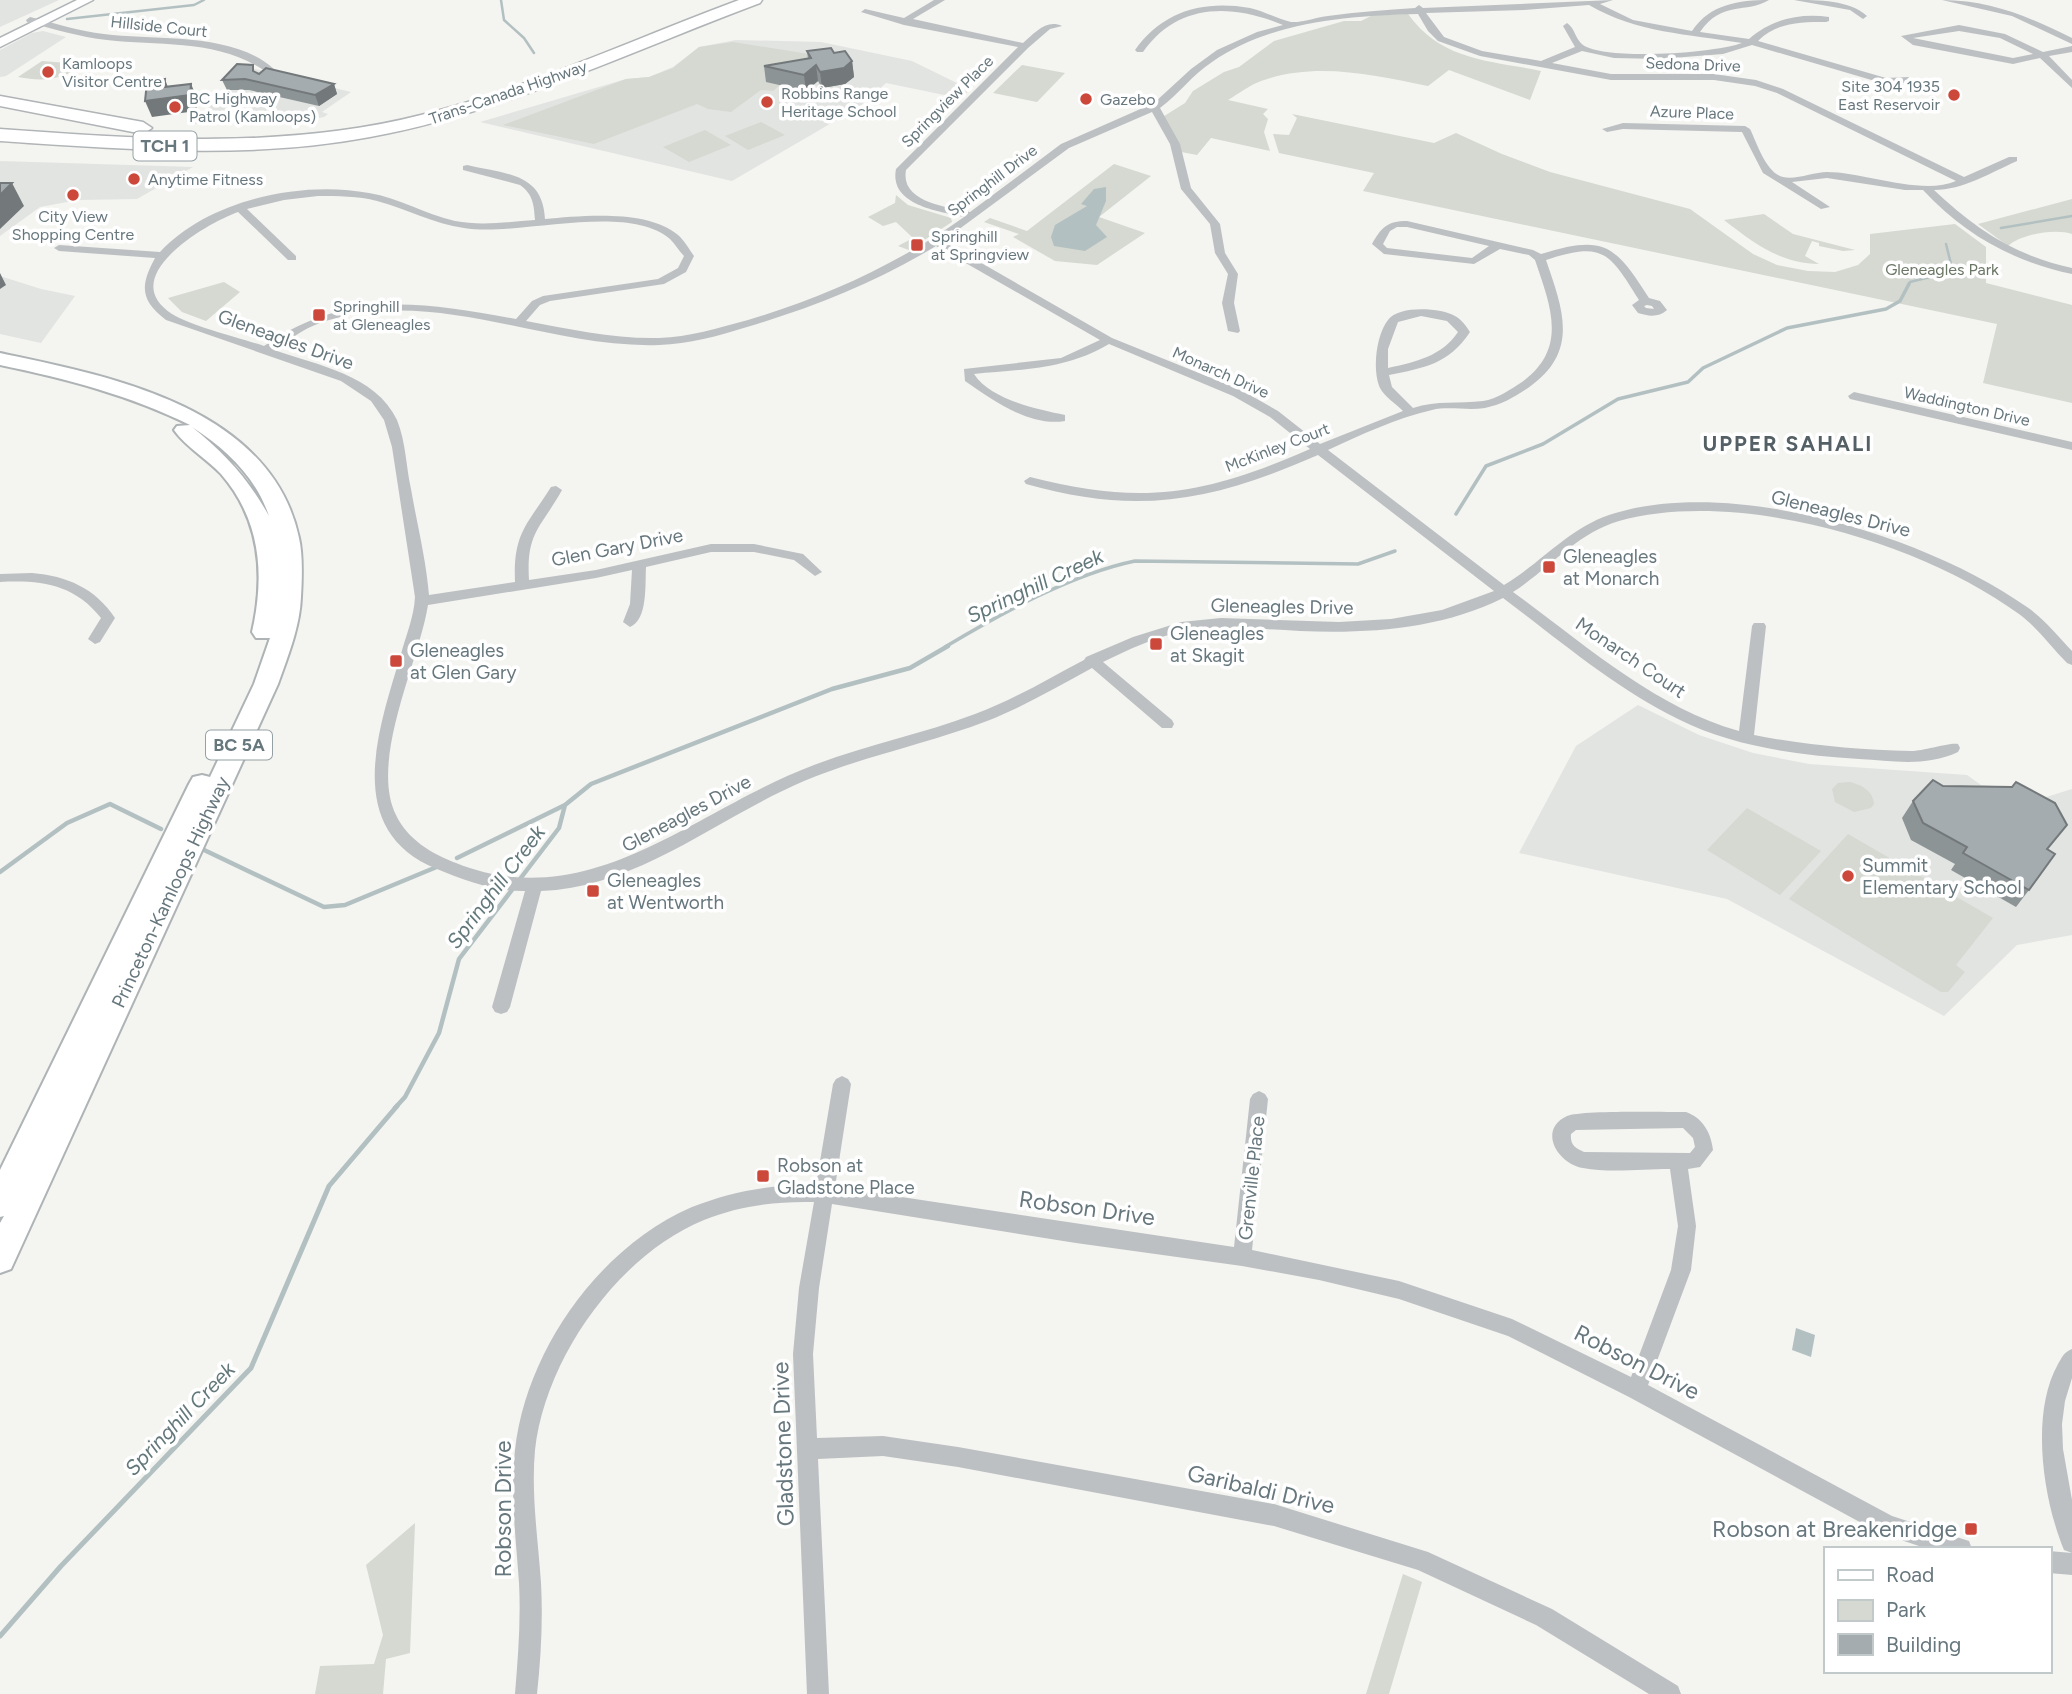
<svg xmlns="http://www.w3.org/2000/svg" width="2072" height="1694" viewBox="0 0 2072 1694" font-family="Figtree,sans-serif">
<rect width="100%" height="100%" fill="#f4f4f1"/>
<path fill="#e2e4e2" d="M0,0H59L0,27Z
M43,31L66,37L6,76L0,77V50L32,33Z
M736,40L821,42L912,61L971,90L959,98L886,83L859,107L732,181L480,122L626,79L649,77L673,67L699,47Z
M247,67L351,92L322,112L328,114L324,117L294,122L194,124Z
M0,161L193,167L137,199L78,200L40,207L0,236Z
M0,276L41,289L75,296L41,343L0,334Z
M1638,705L1699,735L1753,753L1809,764L1967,775L1981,785L2007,787L2040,799L2072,789V935L2017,945L1944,1016L1727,899L1519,853L1576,746Z"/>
<path fill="#d5d9d1" d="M1408,14C1442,61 1488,60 1541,71L1530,100L1449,70L1428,86C1375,75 1315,61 1261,81C1250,85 1238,94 1228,100L1268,109L1263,114L1268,119L1264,132L1270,151L1211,138L1197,155L1176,151L1161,118L1185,103L1193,91L1224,72L1239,67L1274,41L1344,21H1361L1373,15Z
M733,42L847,60L790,76L773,91L761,90L731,112L708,109L697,104L594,144L503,125L626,79L649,77L673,68L699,47Z
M42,61L67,63L77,69C57,81 41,81 18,77Z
M1022,65L1065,73L1037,102L993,93Z
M1292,114L1434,143L1456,133L1502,154L1550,172L1690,209L1753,254L1777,265L1808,271L1835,272L1858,265L1870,254V234L1955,224L1986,247V283L2072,305V403L1983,383L1997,324L1363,191L1374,173L1279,153L1273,134L1289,135L1297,118Z
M761,122L785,135L748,150L725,136Z
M705,130L731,145L689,162L663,147Z
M1114,164L1151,176L1099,217L1145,233L1097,265L1055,261L1013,237L1019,234L984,222L990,218L1027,231Z
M896,195L908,205L951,218L952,222L909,250L898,246L913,238L896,222L883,226L868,217L895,203Z
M2072,199V234C2056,228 2020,234 2008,246L1978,224Z
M1764,214L1793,234L1855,250L1843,251L1819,246V243L1812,241L1805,256L1819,264C1779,263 1754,243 1724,220Z
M224,282L240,292L206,321L182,312L168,298Z
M1850,782C1861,785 1873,790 1874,804L1871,808L1854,812L1835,802L1832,789L1838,783Z
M1747,808L1821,851L1780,895L1707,850Z
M1848,834L1993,918L1956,965L1965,972L1948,992H1941L1789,899Z
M415,1523L410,1653L386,1659L383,1694H315L320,1666L374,1664L383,1635L366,1565Z
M1403,1574L1422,1582L1389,1694H1366Z"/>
<path fill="#b3c0c1" d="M1106,187V201L1096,225L1107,237L1085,251L1054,246L1051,237L1055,225L1087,206L1081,204L1094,189Z
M1796,1328L1815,1335L1811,1357L1792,1350Z"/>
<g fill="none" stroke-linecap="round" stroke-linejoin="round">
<path stroke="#b3c0c1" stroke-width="2.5" d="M501,0L504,20L524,38L534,53
M67,19L194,5L204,0
M2001,228L2072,216
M1908,285L1910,282L1942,274L1952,268L1946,244"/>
<path stroke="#b3c0c1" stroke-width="3.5" d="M1456,514L1486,466L1543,444L1618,399L1688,382L1703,368L1787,328L1886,309L1900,301L1909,284
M945,647C1000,614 1072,574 1135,561L1358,564L1395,551"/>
<path stroke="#b3c0c1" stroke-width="4.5" d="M202,849L324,907L345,905L439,866
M457,858L565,805L591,784L832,689L910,668L948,646
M0,872L67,823L110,804L161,829
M520,879L559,828L565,805
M395,1108L405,1097L439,1033L459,959L515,886"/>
<path stroke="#b3c0c1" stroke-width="5" d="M0,1636L61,1566L251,1368L329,1186L397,1106"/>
<g stroke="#afb4b7" stroke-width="3">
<path id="secondary" d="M77,0H93L0,47V38Z"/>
</g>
<g stroke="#aeb3b5" stroke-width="4">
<path id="primary" d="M0,353C110,376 271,407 299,538C303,555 302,579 301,597C300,626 288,656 278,684L11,1269L0,1273V1223L4,1216L0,1217V1170L189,784L193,777L202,775L210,777L254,684L270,638H256L252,632C265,575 261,520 221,474C207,459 186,447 174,430L177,426L190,425C129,395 67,379 0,365ZM192,427C227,450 255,476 269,516C249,480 225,453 192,427Z"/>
</g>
<g stroke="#b0b4b6" stroke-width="3">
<path id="highway" d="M739,0H762L760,3C631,51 506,112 370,137C248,160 123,149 0,141V129C140,139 283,150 421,115C530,88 633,39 739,0Z
M0,96L143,122L152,128L143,134L0,106Z"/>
</g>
<path fill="#bcc0c2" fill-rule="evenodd" d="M934,0H945L913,19L1023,43C1035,33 1046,19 1062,26L1050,29L1028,48L906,170C900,202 947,207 970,212L1061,144L1154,103L1191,69L1217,50L1257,32L1283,25C1231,3 1177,3 1143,52H1137L1135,50C1163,11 1203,0 1250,8C1264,11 1277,19 1291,22C1301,23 1318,17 1328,16C1357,12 1386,10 1415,8L1419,5L1423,8L1613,0L1600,4L1633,20L1692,31C1710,4 1739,0 1769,0C1746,14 1722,0 1700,32L1749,39C1771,19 1800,13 1829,17V21L1826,22C1801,22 1777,22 1758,41L1886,78L1909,77V81L1896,85L1885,84L1752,45L1723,54L1659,59L1614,58L1582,51L1552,63L1611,74H1714L1756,80L1783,89L1964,177L2009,157H2017V161C1990,173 1963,190 1934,190C1975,229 2016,256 2072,268V274C2012,261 1965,235 1923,190H1905L1827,178L1792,182L1830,207L1821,209L1763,173L1742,132L1623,129L1607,132L1602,129L1623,123L1745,126L1750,129C1757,143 1766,173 1783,177C1796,180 1814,172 1827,172C1864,172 1922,196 1956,181L1777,93L1755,86L1714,80H1611L1480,56L1438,41L1428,31L1418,14C1348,16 1271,21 1212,62C1192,75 1179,94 1160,108L1180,144L1191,188L1220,224L1225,253L1238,274L1234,303L1240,331L1238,333L1228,331L1222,303L1228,274L1215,253L1210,224L1181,189L1170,144L1152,112L1069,148L943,241L1112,338L1241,390L1278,411L1320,444L1403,411C1396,404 1384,396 1380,388C1372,371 1376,335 1388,320C1399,305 1441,308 1455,316C1462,320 1466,326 1470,332C1449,364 1424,368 1389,375L1392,387L1413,408C1437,400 1459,404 1483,401C1497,399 1511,389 1522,382C1569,348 1550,305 1535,260L1529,255L1500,249L1474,264L1384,254L1372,244C1381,228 1387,221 1407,221L1533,250L1541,254C1605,234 1615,245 1649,298L1660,301L1667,310C1658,318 1648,316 1638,313L1632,305L1639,300C1609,252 1603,241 1546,260C1563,310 1580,352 1528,388C1515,397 1501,405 1485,408C1467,411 1449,406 1432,410C1396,418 1361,435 1328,450L1504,585C1541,563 1568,529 1609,515C1730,475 1927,536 2027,607C2044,619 2058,636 2072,651V665L2067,663C2051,647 2037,627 2019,614C1921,542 1738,488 1619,521C1577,533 1549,569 1513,592C1583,643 1655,708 1739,731L1752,626L1754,623H1764L1766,626L1754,735C1805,745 1858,750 1911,751C1924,751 1950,742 1958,744L1960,748L1958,752C1926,767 1893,761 1859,759C1797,755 1734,747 1678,719C1615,688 1559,640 1503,598C1441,629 1368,634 1300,631C1261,629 1221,625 1182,632C1154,637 1128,650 1103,662L1172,720L1174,724L1172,728H1162L1092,668C1057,687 1023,707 987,721C927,744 864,756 804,781C717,818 639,887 541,891L510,1007L507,1012L501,1014L495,1012L492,1007L525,891C495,892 464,880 437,869C341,830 379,728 401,654C406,635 414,617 415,597L392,447L384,420L371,401L341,381L166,320C140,300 140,286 155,258L59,251L54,248L59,245L160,252C208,200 301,180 369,193C399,198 425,214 455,221C481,226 508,222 535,220C534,205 533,194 520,185L463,170V166L467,165C504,174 543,172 545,219C582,216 647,209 678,235C684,240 689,249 694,256L686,272L664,284L550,301L540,305L526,321C570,329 614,339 659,338C689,337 718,328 748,320C825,297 898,264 964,217C938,211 889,205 896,169L1018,47L904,25L861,12L865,9L904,18ZM1589,5C1637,33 1688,34 1742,43C1715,53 1607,61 1583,45C1575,39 1575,28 1567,23L1563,26L1575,47L1541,61L1482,51L1444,37L1426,13L1524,10ZM318,196C338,196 358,196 377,201C407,209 434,224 464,228C519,237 626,202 670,239C675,244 679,251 684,256L678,268L658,279L543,296L532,301L516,319C421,302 347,289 264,346C240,338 191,326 172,314C114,277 207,223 238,212L288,260H296V256L247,209L284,200ZM1397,227H1407L1489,246L1472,258L1387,248L1383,244L1390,231ZM936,246L1100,340L1061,358L964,369L965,381C992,400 1030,427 1065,421V415C1037,409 991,400 974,374C1023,369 1065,370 1109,344L1233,396L1270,417L1310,449C1205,495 1143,506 1030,477L1024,481L1026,484C1139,516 1212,501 1318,455L1494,591L1442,610L1391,619L1339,622L1221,618L1181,622L1133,637L1086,657L1084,660C1048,679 1013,700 975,714C922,734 867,745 814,765C695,809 591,917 456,863C432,854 407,839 396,815C369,760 419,662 428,605L596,578L632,570L630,604L623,622L630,627C648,620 645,584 646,567L711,552H754L794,560L815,576L822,572L803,554L798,553L754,544H711L596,570L529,580C526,532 541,528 562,490L556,486L551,487C527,525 513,533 515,582L429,595C426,559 417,524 411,489C406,467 406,442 397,420C376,375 317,365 274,350C289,340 303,329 320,323C433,284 546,349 659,345C689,344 718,336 747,327C814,307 877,282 936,246ZM1647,305L1652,306L1654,309L1646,308L1644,306ZM1421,316L1447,321L1458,332C1442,356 1416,362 1388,368V349L1398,322Z
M1794,0C1818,0 1850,0 1867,16L1863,19L1850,10Z
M1942,0C1991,0 2029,17 2072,38V44L2012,16Z
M30,17C54,23 79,31 104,34C156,41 233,31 275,70L263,82L258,79L265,71C218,39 160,46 107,40C80,37 53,29 27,22L26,20Z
M1959,25L2005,34L2043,52L2072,46V52L2049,56L2072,80V88L2040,58L2013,64L1913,45L1901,36ZM1959,31L2000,38L2033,54L2013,58L1913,38Z
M1854,392L2072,442V450L1850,399L1848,396Z
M32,573C67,576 95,588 115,618L100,642L95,644L88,639L101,618C74,584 41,580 0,582V574Z
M842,1076L848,1079L851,1084L835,1187L1234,1247L1250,1099L1253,1094L1259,1091L1265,1094L1268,1099L1252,1250L1399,1281L1512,1319L1631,1377L1671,1270L1678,1226L1670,1169C1643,1169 1609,1173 1583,1168C1558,1164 1537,1130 1567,1116C1580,1110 1666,1112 1686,1112C1703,1118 1711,1133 1713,1150L1700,1167L1688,1169L1696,1226L1691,1270L1648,1385L1892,1516L1969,1541L1972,1549H1928L1880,1533L1629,1397L1508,1336L1399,1299L1319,1280L1242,1266L1076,1243L832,1204L819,1288L813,1354L817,1438L883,1436L958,1447L1274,1504L1428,1552L1552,1609L1678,1686L1681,1694H1649L1536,1625L1418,1570L1274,1526L958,1467L883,1456L818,1459L829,1694H807L793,1354L799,1288L814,1202C776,1201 739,1206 704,1220C618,1255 545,1359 535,1450C531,1494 538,1539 541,1583C543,1620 541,1657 537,1694H515C518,1657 521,1620 519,1583C516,1539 510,1494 515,1450C526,1351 599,1247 692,1207C732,1191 773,1184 816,1185L833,1084L836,1079ZM1683,1128L1693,1138L1695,1147L1690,1153L1584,1152C1575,1148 1570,1145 1571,1134L1576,1130Z
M2072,1349V1378L2065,1401L2062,1424L2063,1449L2072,1500V1553L2064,1550C2043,1499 2030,1414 2058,1364C2062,1357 2064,1352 2072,1349Z
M2049,1551L2072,1553V1575L2049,1573Z"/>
<use href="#secondary" fill="#fff" fill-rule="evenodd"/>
<use href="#primary" fill="#fff" fill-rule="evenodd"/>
<use href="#highway" fill="#fff" fill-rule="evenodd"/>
</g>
<path fill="#8d9496" d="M807,51L834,53L852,61L854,77L845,84L822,88L818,81L806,91L766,82L764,66L808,59Z
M256,72L259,74L334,84L337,94L319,106L249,90H227L222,80Z
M1943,786L2048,850L2029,890L2016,907L1951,870L1955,864L1911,840L1902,818L1913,801Z"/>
<path fill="#73787a" d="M852,61L854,77L845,84L822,88L820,72Z
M816,65L818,81L806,91L804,75Z
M165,79L171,96L191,84L198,100L196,111L152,117L145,101L164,87Z
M334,84L337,94L319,106L315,95Z
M12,183L24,206L0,229V195Z
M0,273L6,285L0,289Z"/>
<path fill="#a4acaf" stroke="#73787a" stroke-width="2" d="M831,48L834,53L845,51L852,61L844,68L820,72L816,65L804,75L764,66L811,58L807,51Z
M237,64L253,65V71L259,74L266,68L334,84L315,95L245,79L222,80Z
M165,79L164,87L191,84L190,95L145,101L147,82Z
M0,183H12L0,195Z
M1933,780L1943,786L2012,787L2016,782L2055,803L2067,825L2047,849L2055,854L2029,890L1963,853L1967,847L1923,823L1913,801Z"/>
<g fill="#cc483a" stroke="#fff" stroke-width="2.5">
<circle cx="48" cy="72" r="7"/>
<circle cx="1954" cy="95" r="7"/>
<circle cx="1086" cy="99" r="7"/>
<circle cx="767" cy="102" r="7"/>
<circle cx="175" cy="107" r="7"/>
<circle cx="134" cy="179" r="7"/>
<circle cx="73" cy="195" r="7"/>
<rect x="910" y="238" width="14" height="14" rx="3.5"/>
<rect x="312" y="308" width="14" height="14" rx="3.5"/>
<rect x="1542" y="560" width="14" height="14" rx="3.5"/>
<rect x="1149" y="637" width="14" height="14" rx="3.5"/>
<rect x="389" y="654" width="14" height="14" rx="3.5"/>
<circle cx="1848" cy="876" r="7"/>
<rect x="586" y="884" width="14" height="14" rx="3.5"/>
<rect x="756" y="1169" width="14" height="14" rx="3.5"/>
<rect x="1964" y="1522" width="14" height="14" rx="3.5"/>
</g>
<g text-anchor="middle" stroke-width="7" stroke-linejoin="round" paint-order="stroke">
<g font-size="16" fill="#67777e" stroke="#fff">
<text transform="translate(159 26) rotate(6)" y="6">Hillside Court</text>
<text transform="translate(1693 64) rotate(2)" y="6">Sedona Drive</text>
<text transform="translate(508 92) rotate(-19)" y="6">Trans-Canada Highway</text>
<text transform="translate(947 101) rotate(-45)" y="6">Springview Place</text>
<text transform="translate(1692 112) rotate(2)" y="6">Azure Place</text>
<text transform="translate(992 180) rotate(-37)" y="6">Springhill Drive</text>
<text transform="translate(1221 372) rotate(24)" y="6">Monarch Drive</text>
<text transform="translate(1967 406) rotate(13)" y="6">Waddington Drive</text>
<text transform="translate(1277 447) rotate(-21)" y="6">McKinley Court</text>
</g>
<g font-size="16" fill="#67777e" stroke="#fff" text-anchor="start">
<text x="62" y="69">Kamloops<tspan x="62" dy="18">Visitor Centre</tspan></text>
<text x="1940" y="92" text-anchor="end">Site 304 1935<tspan x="1940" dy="18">East Reservoir</tspan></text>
<text x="781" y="99">Robbins Range<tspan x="781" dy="18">Heritage School</tspan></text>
<text x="189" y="104">BC Highway<tspan x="189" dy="18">Patrol (Kamloops)</tspan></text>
<text x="1100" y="105">Gazebo</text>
<text x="148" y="185">Anytime Fitness</text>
<text x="73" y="222" text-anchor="middle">City View<tspan x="73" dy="18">Shopping Centre</tspan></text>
<text x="931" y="242">Springhill<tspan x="931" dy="18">at Springview</tspan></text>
<text x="333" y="312">Springhill<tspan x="333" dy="18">at Gleneagles</tspan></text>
</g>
<g font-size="16" fill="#6b7765" stroke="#fff">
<text x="1942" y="275">Gleneagles Park</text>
</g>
<g fill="#fff" stroke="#95a0a5" stroke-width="2">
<rect x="133.5" y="131.5" width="63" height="29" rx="5"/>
<rect x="206" y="730.5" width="66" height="29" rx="5"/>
</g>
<g font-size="18" font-weight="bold" fill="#67777e">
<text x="165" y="152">TCH 1</text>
<text x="239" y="751">BC 5A</text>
</g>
<g font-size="19" fill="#67777e" stroke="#fff">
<text transform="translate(286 339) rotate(20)" y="7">Gleneagles Drive</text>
<text transform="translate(1841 513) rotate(14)" y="7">Gleneagles Drive</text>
<text transform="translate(617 547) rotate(-11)" y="7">Glen Gary Drive</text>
<text transform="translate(1282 606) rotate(1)" y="7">Gleneagles Drive</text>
<text transform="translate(1631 657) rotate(34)" y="7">Monarch Court</text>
<text transform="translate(686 813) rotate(-28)" y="7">Gleneagles Drive</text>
<text transform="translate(170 892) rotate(-65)" y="7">Princeton-Kamloops Highway</text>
<text transform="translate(1251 1178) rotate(-84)" y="7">Grenville Place</text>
</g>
<g font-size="19" fill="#67777e" stroke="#fff" text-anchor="start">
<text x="1563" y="563">Gleneagles<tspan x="1563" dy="22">at Monarch</tspan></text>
<text x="1170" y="640">Gleneagles<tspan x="1170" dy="22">at Skagit</tspan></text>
<text x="410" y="657">Gleneagles<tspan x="410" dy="22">at Glen Gary</tspan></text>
<text x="1862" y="872">Summit<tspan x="1862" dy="22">Elementary School</tspan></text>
<text x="607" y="887">Gleneagles<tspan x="607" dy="22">at Wentworth</tspan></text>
<text x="777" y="1172">Robson at<tspan x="777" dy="22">Gladstone Place</tspan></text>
</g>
<g font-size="21" font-weight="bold" letter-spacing="2" fill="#546065" stroke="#fff">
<text x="1788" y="451">UPPER SAHALI</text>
</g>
<g font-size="21" font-style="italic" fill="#63787b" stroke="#fff">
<text transform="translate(1035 586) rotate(-25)" y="7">Springhill Creek</text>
<text transform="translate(496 887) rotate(-53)" y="7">Springhill Creek</text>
<text transform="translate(180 1419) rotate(-46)" y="7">Springhill Creek</text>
</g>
<g font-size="23" fill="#67777e" stroke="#fff">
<text transform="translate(1087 1208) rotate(8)" y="8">Robson Drive</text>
<text transform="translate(1637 1362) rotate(27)" y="8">Robson Drive</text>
<text transform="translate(783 1444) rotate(-92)" y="8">Gladstone Drive</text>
<text transform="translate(1261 1489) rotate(13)" y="8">Garibaldi Drive</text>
<text transform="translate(503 1509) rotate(-90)" y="8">Robson Drive</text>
</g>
<g font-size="23" fill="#67777e" stroke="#fff" text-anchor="end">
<text x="1957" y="1537">Robson at Breakenridge</text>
</g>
</g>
<rect x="1824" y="1547" width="228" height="126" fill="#ffffff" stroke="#c2c9cb" stroke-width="2"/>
<rect x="1838" y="1570" width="35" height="10" fill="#ffffff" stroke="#c2c9cb" stroke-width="2"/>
<text x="1886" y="1582" font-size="21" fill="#67777e">Road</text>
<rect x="1838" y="1600" width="35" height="21" fill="#d5d9d1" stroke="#c2c9cb" stroke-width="2"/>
<text x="1886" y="1617" font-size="21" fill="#67777e">Park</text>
<rect x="1838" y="1634" width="35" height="21" fill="#a4acaf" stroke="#c2c9cb" stroke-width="2"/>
<text x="1886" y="1652" font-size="21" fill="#67777e">Building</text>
</svg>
